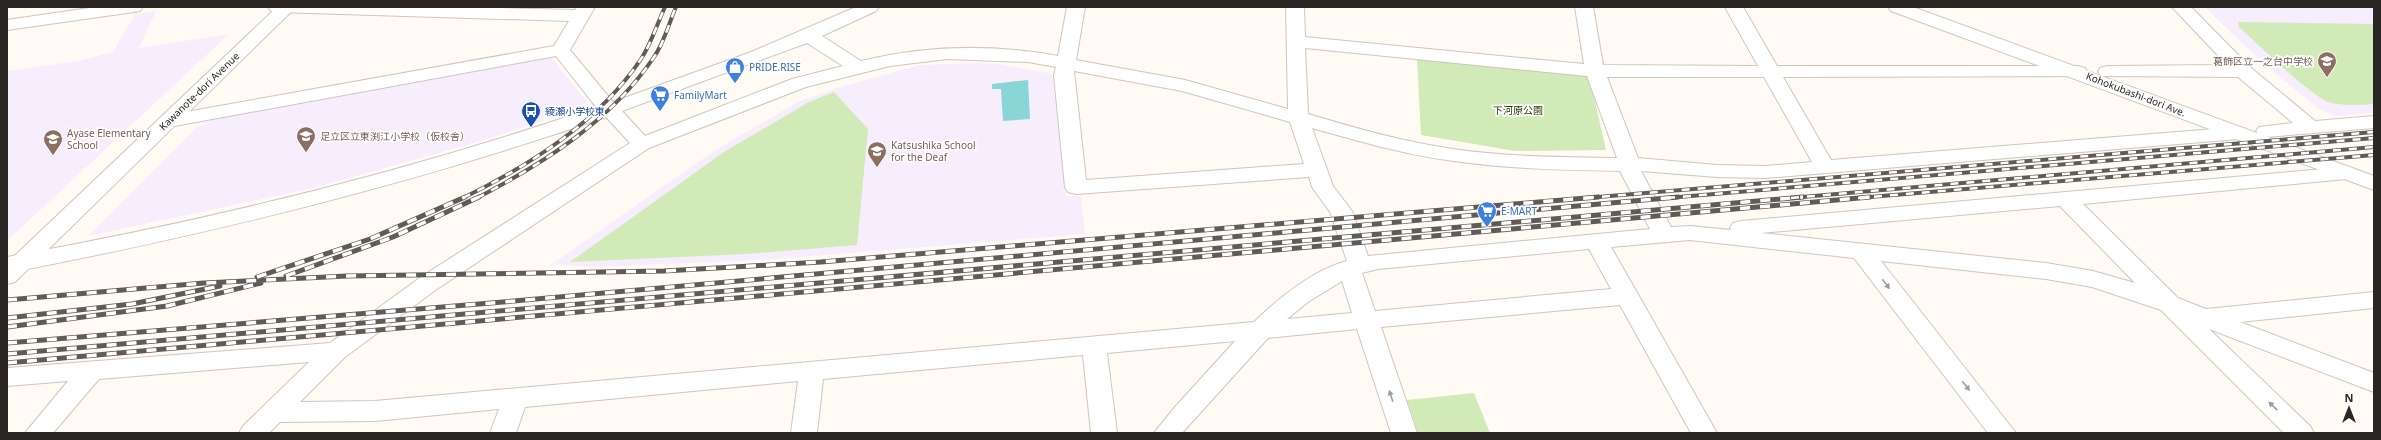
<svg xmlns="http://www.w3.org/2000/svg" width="2381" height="440" viewBox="0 0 2381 440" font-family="'Noto Sans','Noto Sans JP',sans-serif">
<rect width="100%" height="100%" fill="#fffaf4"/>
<path fill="#f6edfd" d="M2205,7H2374V113L2336,116L2317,108L2261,61Z
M156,11L139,48L229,34L7,241V71L78,61L113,52L135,14Z
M551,57L587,102L578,109L481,141L309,189L88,236L196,128L213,119Z
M977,63L1000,64L1052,74L1066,196H1081L1085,234L763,260L592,267L552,264L717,149L798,102L837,88L919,65Z"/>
<path fill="#d1eab7" d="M2238,22L2374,24V104C2360,105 2346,106 2331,103C2311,97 2258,44 2239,27Z
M1417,59L1589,75L1606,150L1515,151L1421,135Z
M834,92L868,129L857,245L747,254L570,262L724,152L809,102Z
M1474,393L1490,433H1418L1407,400Z"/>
<path fill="#8ad5d6" d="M1028,80L1030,119L1003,121L1001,89H992V84Z"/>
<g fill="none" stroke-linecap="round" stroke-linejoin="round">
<g stroke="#cfc6bd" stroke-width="2">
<path id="minor" d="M96,7H143L140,11L134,12L7,30V20Z
M268,7H457L575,10L577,7H595L570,50L613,102L751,52L856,7H879L876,11L822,36L861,61C926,45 993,44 1058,56L1067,7H1085L1076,60L1185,80L1288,109L1286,7H1304L1305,37L1584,64L1575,7H1593L1603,65L1758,66L1725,7H1743L1777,66H2078L2085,68L2087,72L2085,76L1783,77L1831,160L2239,127L2246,129L2249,133L2246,137L2239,139L1765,178L1717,177L1641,171L1671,227L1690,226L1731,230L1730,228L1733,223L1741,221L2346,167L2353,168L2357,173L2353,178L2346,179L2083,204L2178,298L2206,309L2374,292V308L2240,322L2374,373V392L2209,329L2310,426L2314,433H2284L2161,310L2092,287L2046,279L1881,261L2016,433H1988L1854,258L1690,240L1611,247L1717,433H1691L1620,305L1381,327L1417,433H1391L1357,329L1268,338L1182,433H1154L1175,407L1235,341L1107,353L1117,433H1091L1083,355L823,379L817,433H791L798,381L525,407L516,433H490L499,409L375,421L280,422L269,433H239L243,426L309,362L99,379L53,433H25L68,381L7,386V368L330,343L421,277L630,143L606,117C410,185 210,234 7,273V257C207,221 404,173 596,107L556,56L169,127L162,125L159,121L162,117L169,115L554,46L569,21L277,12L271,11ZM807,43L843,66L792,79L645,136L622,111ZM1305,48L1587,76L1617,158C1562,157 1507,157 1453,149C1403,142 1356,128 1308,114ZM947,59L1028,62L1056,67L1054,76L1065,187L1068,192L1076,194L1309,177L1312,187L1330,212L1347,261C1313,270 1280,297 1254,322L375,401L300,402L345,357L437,289L649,148L806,87L890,66ZM1074,71L1182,91L1290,122L1304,164L1086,180ZM1607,77H1764L1812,162L1765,166L1717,165L1638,158ZM1312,128C1359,141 1405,155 1454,161C1509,169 1564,170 1620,171L1650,229L1368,256L1352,211L1333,186ZM2060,206L2135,283L2093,271L2046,263L1761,233ZM1589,249L1611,289L1375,311L1362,273L1378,269ZM1342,281L1352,313L1287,319L1308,302Z
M2172,7H2191L2250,67L2315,121L2374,116V128L2266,137L2259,135L2256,131L2259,127L2293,123L2238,77L2100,76L2098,72L2100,68L2107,66L2227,65Z"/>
</g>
<g stroke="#cfc6bd" stroke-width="2">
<path id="major" d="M277,7H296L15,282L7,284V263Z
M1888,7H1913L2374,176V190L1891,11Z"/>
</g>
<use href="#minor" fill="#fff" fill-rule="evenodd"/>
<use href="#major" fill="#fff" fill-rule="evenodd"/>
<g stroke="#5f5b57" stroke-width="4">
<path id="rail-far1" d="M463,198C530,165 599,122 641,59C651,44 657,24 665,7
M477,198C544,163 611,121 654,57C664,43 669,23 676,7
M1586,198L2374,132
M1667,198L2374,138
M1791,198L2374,147
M1858,198L2374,155"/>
</g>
<g stroke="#5f5b57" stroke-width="5">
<path id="rail" d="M286,276L393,237L479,197
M257,277L370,239L465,197
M7,300L204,283L347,276L664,271L821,262L1598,197
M7,318L132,304L220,286
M7,327L167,306L261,283
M7,343L503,302L1678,197
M7,354L1803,197
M7,363L1870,197"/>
</g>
<use href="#rail-far1" stroke="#fff" stroke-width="2.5" stroke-dasharray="8" stroke-linecap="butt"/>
<use href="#rail" stroke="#fff" stroke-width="3.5" stroke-dasharray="10" stroke-linecap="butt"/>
</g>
<defs><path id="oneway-solid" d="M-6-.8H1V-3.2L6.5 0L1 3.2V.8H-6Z"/></defs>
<g fill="#9f9d9c">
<use href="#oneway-solid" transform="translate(1886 284) rotate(53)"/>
<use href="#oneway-solid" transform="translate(1966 386) rotate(52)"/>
<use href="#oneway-solid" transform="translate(1391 396) rotate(-108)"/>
<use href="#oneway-solid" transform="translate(2273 406) rotate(-136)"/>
</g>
<defs>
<g id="school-pin" transform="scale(1)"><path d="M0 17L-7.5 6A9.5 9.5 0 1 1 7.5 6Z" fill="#8d6e63" stroke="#fff"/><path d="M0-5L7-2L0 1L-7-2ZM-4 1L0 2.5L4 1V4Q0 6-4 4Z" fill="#fff"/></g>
<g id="shop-pin" transform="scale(1)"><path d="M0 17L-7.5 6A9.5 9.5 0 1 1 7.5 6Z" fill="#3f7fe0" stroke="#fff"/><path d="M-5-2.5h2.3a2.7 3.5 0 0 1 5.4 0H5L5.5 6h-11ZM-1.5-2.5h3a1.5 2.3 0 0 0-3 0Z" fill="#fff"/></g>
<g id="supermarket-pin" transform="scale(1)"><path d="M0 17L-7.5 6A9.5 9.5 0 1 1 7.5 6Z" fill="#3f7fe0" stroke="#fff"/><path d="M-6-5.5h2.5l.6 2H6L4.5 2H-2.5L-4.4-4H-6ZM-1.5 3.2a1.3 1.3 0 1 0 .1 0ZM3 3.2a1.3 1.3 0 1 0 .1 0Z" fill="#fff"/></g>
<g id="bus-pin" transform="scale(1)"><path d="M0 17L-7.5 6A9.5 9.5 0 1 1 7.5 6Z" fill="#1a4fb4" stroke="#fff"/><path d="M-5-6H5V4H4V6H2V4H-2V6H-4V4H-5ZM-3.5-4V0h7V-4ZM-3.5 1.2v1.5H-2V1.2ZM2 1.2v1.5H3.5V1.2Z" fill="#fff"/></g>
</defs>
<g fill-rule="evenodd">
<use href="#school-pin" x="2327" y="61"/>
<use href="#shop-pin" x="735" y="67"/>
<use href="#supermarket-pin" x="660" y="95"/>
<use href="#bus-pin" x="531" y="111"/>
<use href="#school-pin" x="306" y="136"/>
<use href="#school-pin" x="53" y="139"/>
<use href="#school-pin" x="877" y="151"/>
<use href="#supermarket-pin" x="1487" y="211"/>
</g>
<g text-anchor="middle" stroke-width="3.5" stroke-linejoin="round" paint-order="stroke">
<g font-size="10" fill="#785e54" stroke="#fff" text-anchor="start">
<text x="2313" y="65" text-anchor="end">葛飾区立一之台中学校</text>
<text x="67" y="137">Ayase Elementary<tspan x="67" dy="12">School</tspan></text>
<text x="320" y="140">足立区立東渕江小学校（仮校舎）</text>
<text x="891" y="149">Katsushika School<tspan x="891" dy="12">for the Deaf</tspan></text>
</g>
<g font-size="10" fill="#366cbe" stroke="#fff" text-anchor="start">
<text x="749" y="71">PRIDE.RISE</text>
<text x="674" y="99">FamilyMart</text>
<text x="1501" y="215">E-MART</text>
</g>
<g font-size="10" fill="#292623" stroke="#fff">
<text transform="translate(199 91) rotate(-44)" y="4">Kawanote-dori Avenue</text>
<text transform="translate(2136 94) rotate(21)" y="4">Kohokubashi-dori Ave.</text>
</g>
<g font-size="10" fill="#263c03" stroke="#fff">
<text x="1518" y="114">下河原公園</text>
</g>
<g font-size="10" fill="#164399" stroke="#fff" text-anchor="start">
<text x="545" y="115">綾瀬小学校東</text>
</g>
</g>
<rect width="2381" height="440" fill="none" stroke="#292623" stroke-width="16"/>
<g transform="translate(2349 408)" stroke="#ffffff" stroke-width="3" paint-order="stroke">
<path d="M0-3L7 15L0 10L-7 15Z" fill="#292623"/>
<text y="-6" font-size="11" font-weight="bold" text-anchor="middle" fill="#292623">N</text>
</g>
</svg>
